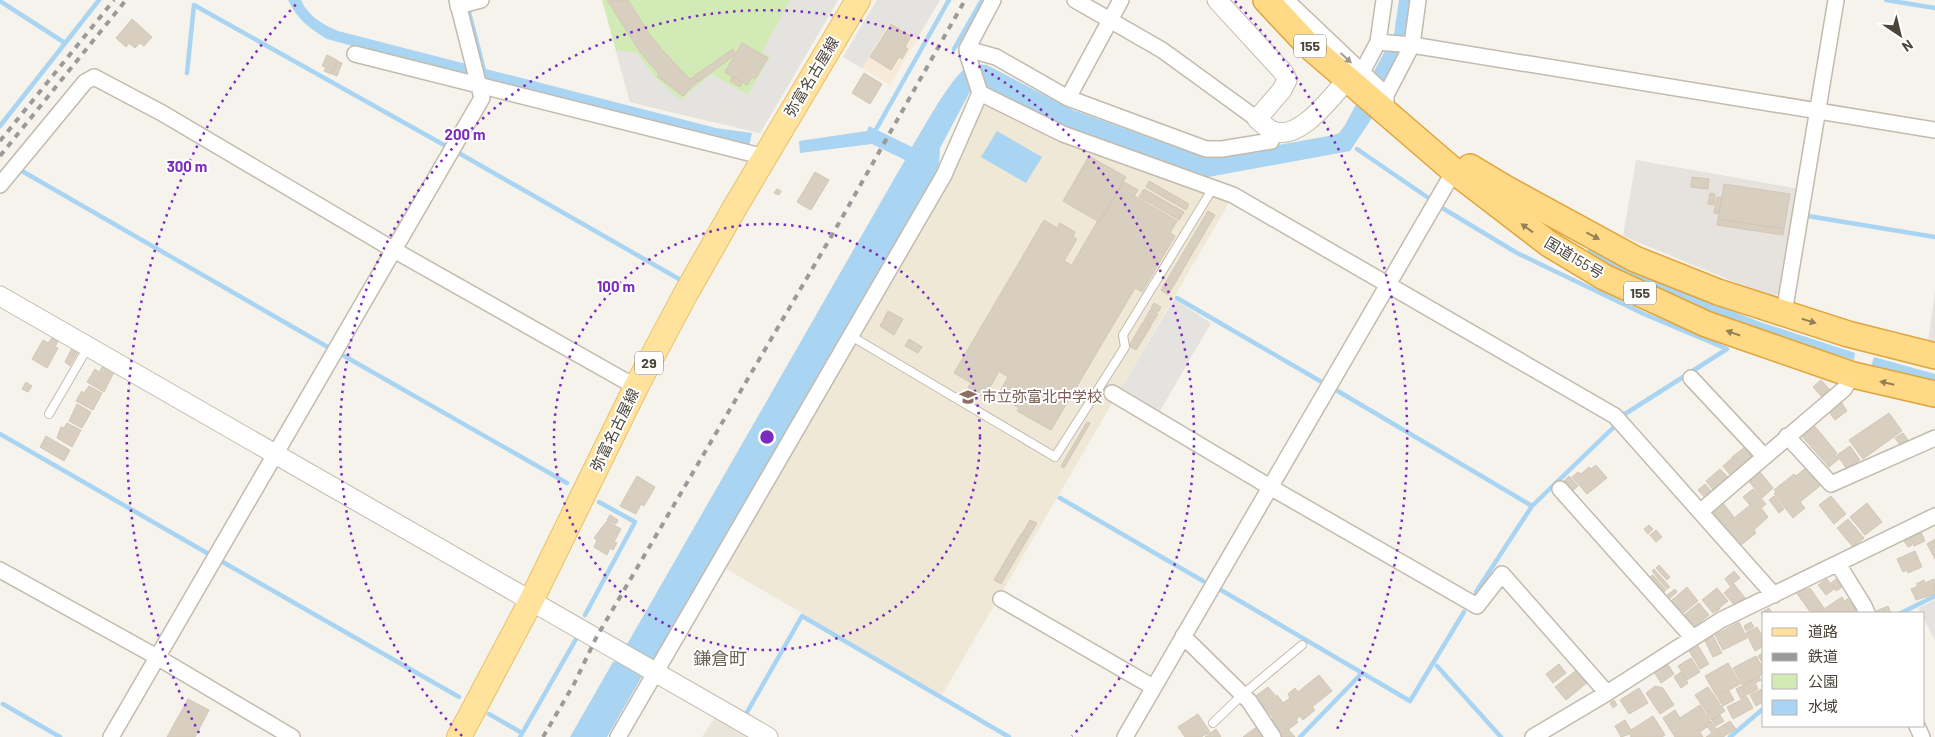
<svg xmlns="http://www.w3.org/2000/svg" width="1935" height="737" viewBox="0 0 1935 737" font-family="Barlow,'Noto Sans JP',sans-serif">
<rect width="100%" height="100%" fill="#f6f3ec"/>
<path fill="#eae5da" d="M717,714L751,737H702Z"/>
<path fill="#f7ead8" d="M877,0L928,21L890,85L843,57Z"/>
<path fill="#e6e2dd" d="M718,101L740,106L735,127L713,122Z
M1636,160L1800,189L1784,292L1774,296L1739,284L1623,236Z"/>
<path fill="#efe8d6" d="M985,101L1230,201L942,695L723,567L949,177Z"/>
<path fill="#d2eab5" d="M602,0H838L760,133L735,127L740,106L718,101L713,122L630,102Z"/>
<path fill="#e5e3e0" d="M790,0H838L760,133L735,127L740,106L718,101L713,122L630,102L616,50L637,53L655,77L681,100L711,74L748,95L770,57L762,52Z
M877,0H940L917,38L890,22L862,68L843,57Z
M1935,290V343L1928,342Z
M1174,299L1211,323L1160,411L1121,388Z
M1935,600V641L1924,619V613H1921L1918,608Z"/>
<path fill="#a9d4f2" d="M288,0H301C308,16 322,24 338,31L716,128L752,133L749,147L469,78L327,39C310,29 297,19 288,0Z
M1399,0H1413L1407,37L1378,109L1350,151L1203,178L1063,127L982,85L972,88L940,148L939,168L656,658L652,659L607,737H570L613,662L618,660L905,160L872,144L800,153L799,141L867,131L869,126L912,147C923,130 954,70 971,65C976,63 982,65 987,65L1073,110L1206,158L1334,135L1339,133L1345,125L1394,34Z
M997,131L1042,157L1026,183L981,157Z
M1589,248L1679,290L1760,322L1855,353L1854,360L1756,330L1675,298L1585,255Z
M1874,357L1935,374V383L1871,366Z"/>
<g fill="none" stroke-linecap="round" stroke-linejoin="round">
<path stroke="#a9d4f2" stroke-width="4.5" d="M1886,0L1935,8
M0,1L65,43
M469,12L485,74
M954,49L982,0
M187,73L194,5L444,145
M0,126L99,0
M874,133L949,0
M1357,149L1427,197
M457,152L679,279
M22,171L326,346
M1444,209L1517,253L1644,314L1727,349L1625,414
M1808,216L1935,237
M1177,298L1320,381
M339,353L567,483
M1336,390L1532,506
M0,434L207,553
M1060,498L1203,581
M221,561L459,697
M1221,590L1410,701L1464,612
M1476,592L1532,506L1615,426
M1901,613L1935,596
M585,615L635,522L599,502
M1437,666L1501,737
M3,704L60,737
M489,714L522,733
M746,714L802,616L1009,737
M520,737L576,639
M1300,737L1362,673
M1730,737L1764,708"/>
</g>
<path fill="#d8cfc1" stroke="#d3c7b4" d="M607,0H628L650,35L663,51L690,79L693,77L697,82L683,96L657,76L659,74L640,52Z
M132,19L152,37L144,46L140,43L135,48L129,43L126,47L116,38Z
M891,24L911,36L905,47L908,49L902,59L899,57L891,70L870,57Z
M742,43L768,58L755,79L752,77L747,85L725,72Z
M733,49L735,53L732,57L698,82L694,76Z
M327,55L337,60L331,74L324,71L326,67L322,66Z
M337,61L342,63L337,76L332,74Z
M864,73L882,84L870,104L852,93Z
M732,77L742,83L740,87L730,81Z
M1089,156L1126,177L1099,222L1063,201Z
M815,172L829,180L811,210L797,202Z
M1692,177L1709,179L1708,189L1691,187Z
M1149,181L1189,204L1186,210L1146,187Z
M1124,182L1138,190L1134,196L1177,221L1170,233L1175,236L1142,292L1135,288L1051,430L1017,411L1019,408L998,395L1008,377L999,371L987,393L983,391L981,396L968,388L971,383L954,373L1044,220L1057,228L1060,223L1075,232L1073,237L1077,239L1064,261L1072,265L1097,222L1099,223Z
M1724,184L1790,194L1784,229L1718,219Z
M777,189L781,191L779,195L774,193Z
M1144,189L1184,212L1179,220L1139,197Z
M1710,193L1715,194L1714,205L1708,204Z
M1717,197L1721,198L1719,214L1714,213Z
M1208,211L1215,215L1168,295L1161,290Z
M1718,219L1784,229L1783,235L1717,225Z
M1154,303L1161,307L1158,312L1151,308Z
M1151,309L1158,314L1151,325L1144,321Z
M888,311L903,319L894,335L880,326Z
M1143,322L1151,326L1136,350L1129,346Z
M52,338L58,341L55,347L58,348L47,368L32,359L43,340L48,343Z
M909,339L922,347L918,353L905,346Z
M72,348L78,352L70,366L65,362Z
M103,366L114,372L104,392L87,382L95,369L99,372Z
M1821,380L1830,390L1822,397L1813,387Z
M26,382L32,386L28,392L22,389Z
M89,386L102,393L93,410L76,401L82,391L84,393Z
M1840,400L1847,411L1835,420L1827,409Z
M77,404L91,412L82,428L69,421Z
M1889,413L1902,431L1863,459L1849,440Z
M1087,422L1090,423L1064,468L1061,466Z
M67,423L81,430L72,447L57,438L61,427L64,428Z
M1813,424L1837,453L1835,455L1839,459L1829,467L1800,434Z
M1903,433L1908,440L1900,445L1895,438Z
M46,436L70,450L64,461L40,447Z
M1850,446L1860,460L1847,469L1837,455Z
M1745,447L1753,456L1741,467L1732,457Z
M1732,458L1740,468L1731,476L1723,466Z
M1596,465L1607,478L1587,494L1572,477L1578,472L1581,474L1589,467L1591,469Z
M1807,467L1821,485L1800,502L1805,508L1793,518L1774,494L1776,492L1774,490L1794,474L1796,476Z
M1720,469L1729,478L1714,491L1706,481Z
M1759,471L1773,488L1762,498L1748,480Z
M637,476L655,487L644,506L641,504L636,514L620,506Z
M1569,476L1578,486L1570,493L1562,483Z
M1705,484L1712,492L1705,498L1698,490Z
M1753,489L1766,504L1761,508L1768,517L1754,530L1756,533L1740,546L1738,542L1735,544L1722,528L1750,505L1743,497Z
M1774,496L1784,509L1779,513L1769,500Z
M1831,496L1846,514L1834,524L1819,505Z
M1723,503L1734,517L1722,527L1710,513Z
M1867,503L1882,522L1865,535L1850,517Z
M610,515L618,520L616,524L607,520Z
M1848,519L1864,538L1853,547L1837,528Z
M1030,520L1037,523L1028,538L1022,534Z
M607,521L621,529L614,542L617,543L613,550L610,548L607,555L594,547L597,540L594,538Z
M1649,525L1653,529L1648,534L1644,529Z
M1656,530L1662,537L1656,542L1650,535Z
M1921,532L1925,541L1914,546L1910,538Z
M1021,534L1028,538L1001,584L994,580Z
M1909,538L1912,545L1908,547L1904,541Z
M1935,539V559L1927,544Z
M1915,551L1922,567L1908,573L1907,570L1903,572L1897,559Z
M1659,565L1670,577L1667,580L1656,568Z
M1654,569L1670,587L1667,589L1652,571Z
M1734,571L1740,578L1730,586L1725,579Z
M1653,575L1666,590L1663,593L1650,577Z
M1827,579L1834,589L1826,595L1818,585Z
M1836,579L1842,587L1836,591L1831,583Z
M1934,579L1935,594L1916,600L1911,589L1918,586L1916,584L1924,580L1925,583Z
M1734,584L1746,599L1736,607L1724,593Z
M1805,586L1807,590L1810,588L1824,608L1817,613H1811L1796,592Z
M1687,587L1698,601L1682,614L1671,601Z
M1717,588L1728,601L1719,608L1720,609L1713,613L1702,600Z
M1675,589L1677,592L1669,599L1666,596Z
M1842,597L1844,601L1848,599L1856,610L1853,613H1818Z
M1699,603L1709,615L1695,626L1693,623L1691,624L1684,615Z
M1888,606L1891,613H1875L1874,612Z
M1769,608L1772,613H1764V618L1761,613Z
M1739,622L1747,638L1723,650L1715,635Z
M1751,622L1754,627L1746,631L1744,626Z
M1757,627L1764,639V646L1755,651L1746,633Z
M1713,636L1722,653L1713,657L1705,641Z
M1697,644L1709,664L1700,669L1688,649Z
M1764,652V665L1758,656Z
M1756,656L1764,670V674L1742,685L1733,668Z
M1691,658L1700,672L1687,680L1678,666Z
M1667,663L1674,674L1661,683L1654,672Z
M1728,663L1740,684L1717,697L1705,676Z
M1559,664L1566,673L1553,683L1546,674Z
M1578,669L1588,682L1566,700L1555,687Z
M1681,672L1688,683L1681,688L1674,677Z
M1319,675L1332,691L1312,707L1315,710L1303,720L1300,716L1296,720L1298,722L1280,736L1268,721L1273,718L1263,706L1277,695L1283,703L1290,698L1288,694L1295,688L1298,692Z
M1759,677L1761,680L1755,683L1758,689L1747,695L1742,686Z
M1655,686L1663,688L1674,705L1660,714L1646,693Z
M1741,686L1746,696L1741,699L1736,689Z
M1268,687L1275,695L1260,707L1253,698Z
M1708,687L1720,704L1707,713L1695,695Z
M1639,688L1648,703L1629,714L1620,700Z
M1764,688V701L1756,706L1750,695Z
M1729,691L1734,700L1723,706L1718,698Z
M1747,697L1753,708L1733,719L1727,707Z
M188,699L209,710L195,737H167Z
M1614,700L1617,705L1613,708L1610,703Z
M1700,705L1710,721L1705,724L1707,727L1700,732L1703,737H1675L1663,718L1675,710L1680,718Z
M1721,705L1725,711L1711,720L1707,714Z
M1198,714L1210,732L1201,737H1185L1178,727Z
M1720,715L1724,721L1716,726L1712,720Z
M1653,716L1665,735L1662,737H1631L1630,734L1621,737L1615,726L1625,720L1631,730Z
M1711,721L1722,737H1706L1712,733L1706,725Z
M1730,721L1736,729L1723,737L1717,729Z
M1258,726L1265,737H1243Z
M1216,729L1221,737H1205Z
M1289,730L1295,737H1280Z"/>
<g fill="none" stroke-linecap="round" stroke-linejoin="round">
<g stroke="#c2bbae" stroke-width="10">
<path id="service" d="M851,336L1055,457L1125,347L1123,335L1213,188
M49,414L88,347
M1213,723L1242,695L1302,645"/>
</g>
<g stroke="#c2bbae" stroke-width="18">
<path id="minor" d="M993,0L967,49L968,56L980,93L1063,134L1233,195L1615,416L1774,595
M1075,0L1162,50L1257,119
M1286,0L1386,95
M458,6L481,0
M1378,42L1412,45L1935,130
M967,49L996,57L1068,98L1121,0
M355,54L765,157
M1362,72L1378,42L1384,0
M1068,98L1206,149H1222L1271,141L1272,131
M1386,104V95L1412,45L1418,0
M0,185L85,82L94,77L162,113L394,250L636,387
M1784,313L1836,0
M1691,378L1764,456
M1112,393L1270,487L1477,606L1502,574L1607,693
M1787,436L1831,484L1935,438
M1560,489L1693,638
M1700,512L1844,389L1853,375
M1838,564L1864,606L1867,613
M0,570L157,657L292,737
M1001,599L1153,687
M1183,636L1249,701L1273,737
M1917,726L1922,737
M111,737L482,98L457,0
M618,737L944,175L980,93
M1125,737L1454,171
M1533,737L1607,693L1721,620L1935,516"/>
</g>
<g stroke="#c2bbae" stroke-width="21">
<path id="tertiary" d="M1217,0L1284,73L1287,80L1282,90L1257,119C1262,123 1267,129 1273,131C1299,142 1331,97 1347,80
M0,296L768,737"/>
</g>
<g stroke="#e6c16a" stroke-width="26">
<path id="primary" d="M459,737L531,601L636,387L685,295L734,209L858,0"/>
</g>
<g stroke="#e0a43c" stroke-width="28">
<path id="trunk" d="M1266,0L1309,46L1454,171L1549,244L1604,277L1706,324L1853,375L1935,394
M1470,167L1505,188L1635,259L1718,292L1848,334L1935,356"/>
</g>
<use href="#service" stroke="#fff" stroke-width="8"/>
<use href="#minor" stroke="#fff" stroke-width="15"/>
<use href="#tertiary" stroke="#fff" stroke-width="19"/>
<use href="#primary" stroke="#ffe39c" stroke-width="24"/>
<use href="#trunk" stroke="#ffd985" stroke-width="25"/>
<path stroke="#9a9a9a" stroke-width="4" stroke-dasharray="6 6" stroke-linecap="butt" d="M0,141L114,0
M0,156L126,0
M543,737L574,684L596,638L835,230L965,0"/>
</g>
<defs><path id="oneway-solid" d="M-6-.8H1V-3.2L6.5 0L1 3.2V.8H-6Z" transform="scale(1.25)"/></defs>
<use fill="#9c9892" href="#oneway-solid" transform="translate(1346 58) rotate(43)"/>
<g fill="#938057">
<use href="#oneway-solid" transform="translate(1527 228) rotate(-144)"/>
<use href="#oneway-solid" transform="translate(1593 236) rotate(28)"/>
<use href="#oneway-solid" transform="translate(1809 321) rotate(17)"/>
<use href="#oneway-solid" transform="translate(1733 333) rotate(-161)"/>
<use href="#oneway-solid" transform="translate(1887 383) rotate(-167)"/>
</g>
<g fill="none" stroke="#7b2cbf" stroke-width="2.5" stroke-dasharray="2.5 5">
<circle cx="767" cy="437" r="213"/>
<path d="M462 736A427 427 0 1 1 1072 736"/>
<path d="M199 733A640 640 0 0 1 299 1M1235 1A640 640 0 0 1 1335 733"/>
</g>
<defs>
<g id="school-bare" transform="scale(1.35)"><path d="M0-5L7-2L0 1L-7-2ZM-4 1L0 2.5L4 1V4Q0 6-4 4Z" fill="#8d6e63" stroke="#fff" stroke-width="2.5" paint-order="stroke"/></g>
</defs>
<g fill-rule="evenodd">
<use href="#school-bare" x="968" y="397"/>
</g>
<g text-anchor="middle" stroke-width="4" stroke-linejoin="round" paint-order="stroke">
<g fill="#fff" stroke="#817c74" stroke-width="1">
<rect x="1294" y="34.5" width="32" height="23" rx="4"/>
<rect x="1624" y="281.5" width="32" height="23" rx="4"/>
<rect x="635" y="351.5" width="28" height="23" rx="4"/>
</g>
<g font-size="14" font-weight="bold" fill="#4b4439">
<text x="1310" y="51">155</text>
<text x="1640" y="298">155</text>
<text x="649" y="368">29</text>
</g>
<g font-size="15" fill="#4b4439" stroke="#fff">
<text transform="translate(812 77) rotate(-59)" y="5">弥富名古屋線</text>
<text transform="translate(1574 258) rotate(31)" y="5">国道155号</text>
<text transform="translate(615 430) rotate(-64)" y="5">弥富名古屋線</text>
</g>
<g font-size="15" fill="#785e54" stroke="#fff" text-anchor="start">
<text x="982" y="402">市立弥富北中学校</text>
</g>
<g font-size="18" fill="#6e6250" stroke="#fff">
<text x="720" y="665">鎌倉町</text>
</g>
</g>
<circle cx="767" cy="437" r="8" fill="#7b2cbf" stroke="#fff" stroke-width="2.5"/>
<g font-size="15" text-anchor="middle" font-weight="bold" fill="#7b2cbf" stroke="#fff" stroke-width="4" stroke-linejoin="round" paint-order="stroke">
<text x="465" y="140">200 m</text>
<text x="187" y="172">300 m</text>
<text x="616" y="292">100 m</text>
</g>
<rect x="1762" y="612" width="162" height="115" fill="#ffffff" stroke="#b7b4b0"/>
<rect x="1772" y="628" width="25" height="8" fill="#ffe39c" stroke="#b7b4b0"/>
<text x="1808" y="637" font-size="15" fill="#4b4439">道路</text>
<rect x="1772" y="653" width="25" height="8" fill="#9a9a9a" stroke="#b7b4b0"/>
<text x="1808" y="662" font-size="15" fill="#4b4439">鉄道</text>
<rect x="1772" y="674" width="25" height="15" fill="#d2eab5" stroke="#b7b4b0"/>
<text x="1808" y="687" font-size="15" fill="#4b4439">公園</text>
<rect x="1772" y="700" width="25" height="15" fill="#a9d4f2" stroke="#b7b4b0"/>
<text x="1808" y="712" font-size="15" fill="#4b4439">水域</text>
<g transform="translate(1900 35) rotate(145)" stroke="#ffffff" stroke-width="4" paint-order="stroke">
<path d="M0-4L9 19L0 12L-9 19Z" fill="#4b4439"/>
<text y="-8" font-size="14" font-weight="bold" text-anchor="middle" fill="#4b4439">N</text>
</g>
</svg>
